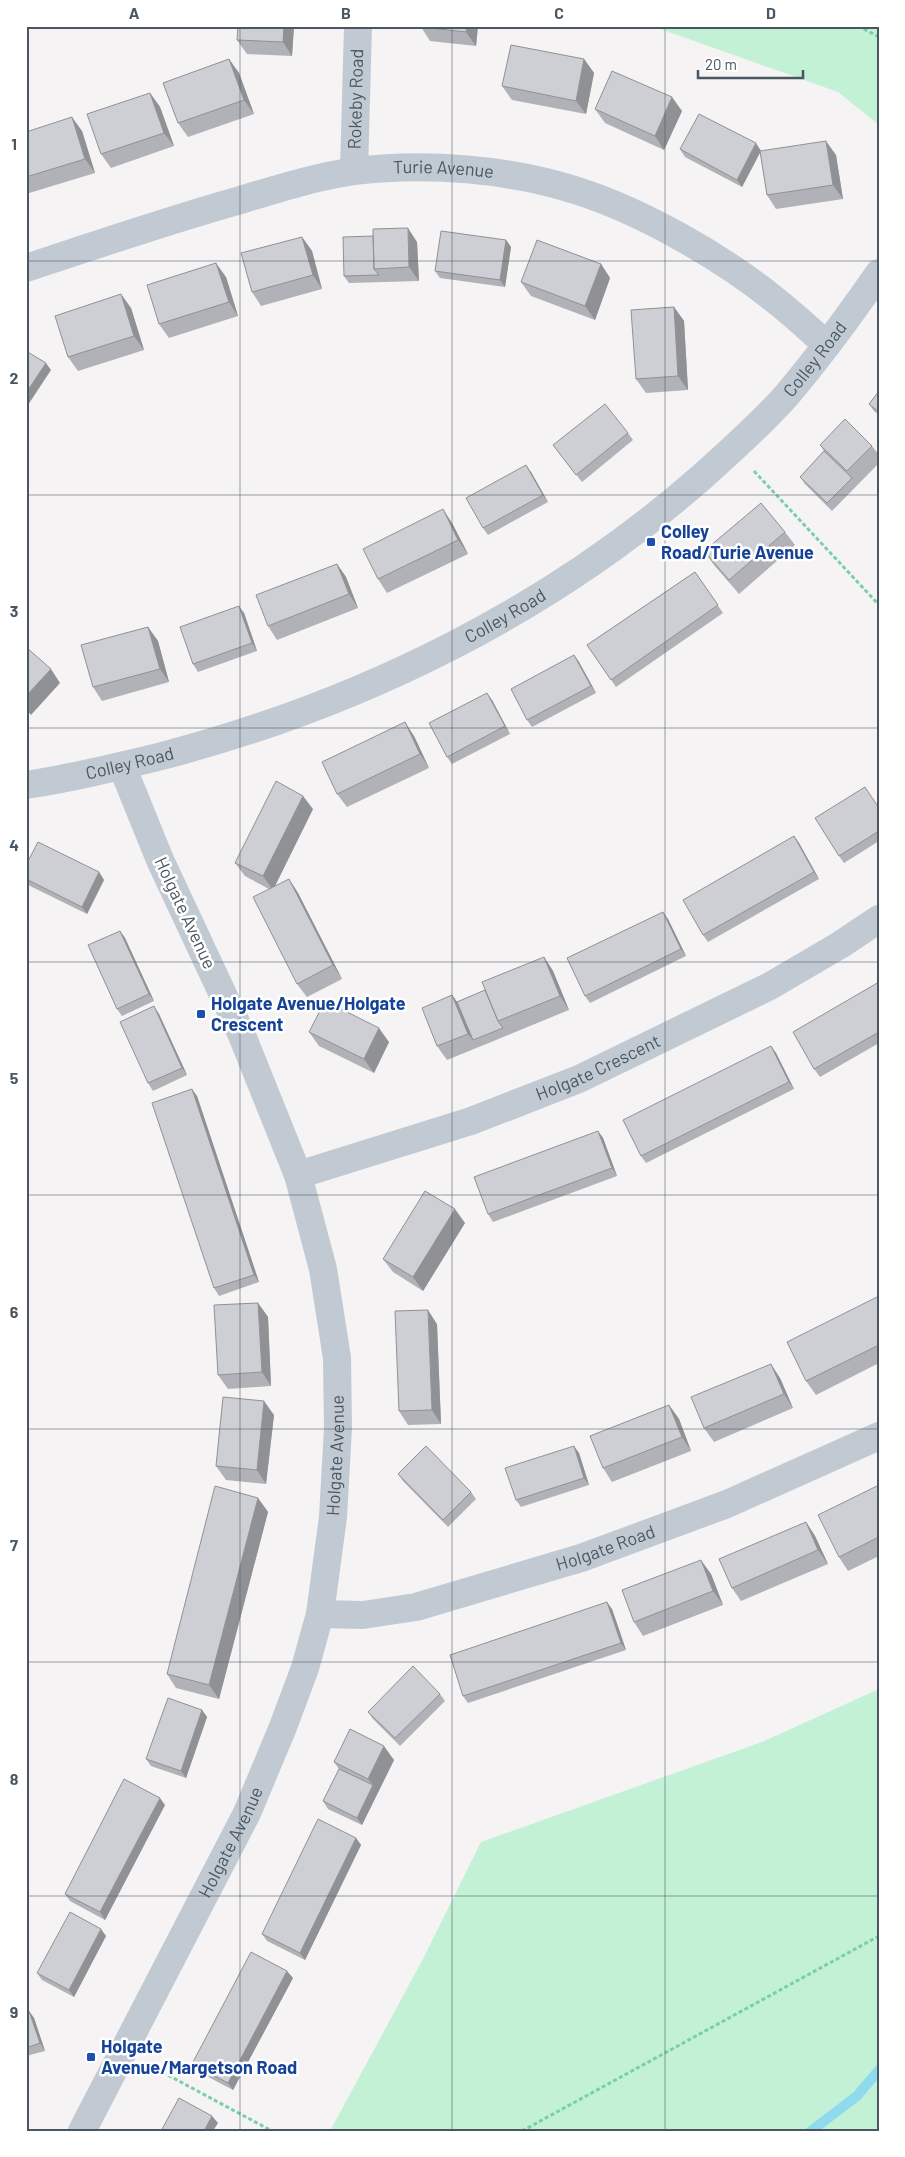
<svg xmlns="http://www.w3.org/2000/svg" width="905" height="2157" viewBox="0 0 905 2157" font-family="Barlow,sans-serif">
<rect width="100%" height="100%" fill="#f5f3f3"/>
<path fill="#c3f1d5" d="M652,26H879V125L838,92Z
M879,1689V2131H330L423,1959L481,1842L762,1742Z"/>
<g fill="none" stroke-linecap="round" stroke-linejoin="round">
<path stroke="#90daee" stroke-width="10" d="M811,2131L857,2096L879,2070"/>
<path stroke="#7ad0a6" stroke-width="3" stroke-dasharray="4 2.5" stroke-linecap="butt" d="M858,26L879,37
M754,471L879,605
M151,2066L272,2131
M522,2131L879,1936"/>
<g stroke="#c1cad2" stroke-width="28">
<path id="s1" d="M354,171L358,26"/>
<path id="s2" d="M26,268C96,245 166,221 237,201C273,190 318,176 355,171C426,162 509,169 578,191C643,212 722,257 775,300C793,314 810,330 827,345"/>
<path id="s3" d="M26,785C72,778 117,767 162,756C361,704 550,611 704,475C732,450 761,424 786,396C819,357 850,315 879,273"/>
<path id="s4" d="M298,1175L471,1121L579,1079L770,986L840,945L879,919"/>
<path id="s5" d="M320,1614L363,1615L416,1607L581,1558L727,1504L879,1436"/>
<path id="s6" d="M82,2131L247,1813L283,1727L305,1668L320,1614L333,1517L338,1428L337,1358L323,1269L298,1175L241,1033L160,860L122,766"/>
</g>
</g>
<path fill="#b0b2b7" d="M238,26H294L292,56L247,54L237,40Z
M478,26L476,46L430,41L421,27Z
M229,59L239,73L254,114L188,137L178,123Z
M584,59L594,73L586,114L512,100L502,86Z
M150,93L160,107L174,146L111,168L101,154Z
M595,109L682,111L664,150L605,123Z
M82,131L95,173L26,194V132Z
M680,149L761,151L836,155L843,199L776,209L767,195L760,152L742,187L685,157Z
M302,237L312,251L322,289L261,306L252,292Z
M506,240L511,247L505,287L440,278L435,271Z
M417,242L419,281L349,283L344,276Z
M601,264L610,278L595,320L531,296L521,282Z
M226,277L238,316L169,338L159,324Z
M674,307L684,321L688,390L646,393L636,379Z
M131,308L144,350L78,371L68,357Z
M879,391V415L874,411L869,404Z
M628,433L633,440L582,482L553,445Z
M820,445L872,446L879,455V463L832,511L805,484L800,477L824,451Z
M531,472L548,502L488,535L483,528Z
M452,523L468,554L387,593L378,579Z
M785,532L795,545L739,594L714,565L704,551Z
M337,564L346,577L358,608L277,640L268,626Z
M695,572L723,613L616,687L587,645Z
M244,613L257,651L198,672L193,664Z
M148,627L158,641L169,682L102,701L93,687Z
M574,655L579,662L596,693L532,727L527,720Z
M492,700L510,734L452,764L447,757Z
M414,736L429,768L347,807L337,794Z
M879,807V841L844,863L839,856Z
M313,809L275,886L289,879L298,893L342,979L307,997L297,984L269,889L245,876L235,863Z
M794,836L799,843L819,879L708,942L703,935Z
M26,865L99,872L104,880L87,914L26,884Z
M668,919L686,956L590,1003L585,996Z
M120,931L125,938L154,1001L122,1016L117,1009Z
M544,957L553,971L569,1010L447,1060L437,1046L452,995L457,1002L485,990Z
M879,982V1043L820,1077L814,1069Z
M159,1014L187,1075L153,1091L148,1083Z
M309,1032L389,1042L374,1073L319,1046Z
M771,1046L776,1053L794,1089L646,1163L641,1156Z
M197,1096L259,1282L219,1296L214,1288Z
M598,1131L603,1138L617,1176L493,1222L488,1214Z
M465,1223L423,1291L393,1272L383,1259Z
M879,1296V1363L816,1395L806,1381Z
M258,1303L268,1317L271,1386L228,1389L218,1375Z
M437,1324L441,1424L408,1425L399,1411Z
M780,1378L793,1408L714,1442L704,1428Z
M669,1405L679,1419L691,1451L612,1482L603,1468Z
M274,1415L266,1484L226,1480L216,1466Z
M579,1453L589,1485L521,1507L516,1500Z
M398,1474L471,1492L476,1499L448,1527L403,1481Z
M879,1485V1556L848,1571L839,1557Z
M258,1498L268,1512L219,1699L176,1688L167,1674Z
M806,1522L815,1536L828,1564L741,1601L732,1588Z
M711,1574L723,1605L643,1636L634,1622Z
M612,1609L626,1650L468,1703L463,1696Z
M440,1694L445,1701L400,1746L373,1719L368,1712Z
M202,1710L207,1717L186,1778L151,1766L146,1759Z
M394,1760L362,1825L328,1809L323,1801L339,1769L334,1762Z
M165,1805L105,1920L70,1901L65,1894Z
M356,1838L361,1845L305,1960L267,1941L262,1934Z
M106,1936L74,1997L42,1980L37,1973Z
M293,1978L233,2090L197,2071L192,2064Z
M29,2011L34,2018L45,2051L26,2056V2012Z"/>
<path fill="#909195" d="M284,26H294L292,56L283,42Z
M467,26H478L476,46L466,32Z
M229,59L239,73L254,114L244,100Z
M584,59L594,73L586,114L576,101Z
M150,93L160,107L174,146L164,133Z
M672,97L682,111L664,150L655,136Z
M72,117L82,131L95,173L85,159Z
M826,141L836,155L843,199L833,185Z
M756,143L761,151L742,187L737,180Z
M408,228L417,242L419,281L409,267Z
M302,237L312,251L322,289L313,275Z
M506,240L511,247L505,287L500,280Z
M216,263L226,277L238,316L229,302Z
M601,264L610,278L595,320L585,306Z
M121,294L131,308L144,350L134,336Z
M674,307L684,321L688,390L678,376Z
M46,363L51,370L26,408V393Z
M526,465L531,472L548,502L543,495Z
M443,509L452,523L468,554L458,540Z
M337,564L346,577L358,608L349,594Z
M239,606L244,613L257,651L252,643Z
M148,627L158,641L169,682L160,669Z
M574,655L579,662L596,693L591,686Z
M51,669L60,683L31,715L26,709V696Z
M487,693L492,700L510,734L505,726Z
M405,722L414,736L429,768L420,754Z
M303,796L313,809L273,890L263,876Z
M794,836L799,843L819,879L814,872Z
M99,872L104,880L87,914L82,907Z
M289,879L298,893L342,979L333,965Z
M663,912L668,919L686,956L681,949Z
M120,931L125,938L154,1001L149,994Z
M544,957L553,971L569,1010L560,996Z
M452,995L462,1009L473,1040L468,1034Z
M154,1006L159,1014L187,1075L182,1068Z
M379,1028L389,1042L374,1073L364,1059Z
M771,1046L776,1053L794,1089L789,1082Z
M192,1089L197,1096L259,1282L254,1275Z
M598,1131L603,1138L617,1176L612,1168Z
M455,1209L465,1223L423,1291L413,1277Z
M258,1303L268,1317L271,1386L262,1372Z
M428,1310L437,1324L441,1424L432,1410Z
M771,1364L780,1378L793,1408L784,1394Z
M264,1401L274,1415L266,1484L257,1470Z
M669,1405L679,1419L691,1451L682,1437Z
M574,1446L579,1453L589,1485L584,1478Z
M258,1498L268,1512L219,1699L209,1685Z
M806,1522L815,1536L828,1564L818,1550Z
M701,1560L711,1574L723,1605L713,1591Z
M607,1602L612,1609L626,1650L621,1643Z
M202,1710L207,1717L186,1778L181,1771Z
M384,1746L394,1760L362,1825L357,1818L373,1785L368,1779Z
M160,1798L165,1805L105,1920L100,1912Z
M356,1838L361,1845L305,1960L300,1953Z
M101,1929L106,1936L74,1997L69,1990Z
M287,1971L293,1978L233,2090L228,2083Z
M29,2011L34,2018L45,2051L40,2043Z
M212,2116L218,2123L213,2131H204Z"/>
<path fill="#cdcfd5" stroke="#909195" d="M238,26H284L283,42L237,40Z
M421,26H467L466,32L421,27Z
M511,45L584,59L576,101L502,86Z
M229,59L244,100L178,123L163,83Z
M612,71L672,97L655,136L595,109Z
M150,93L164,133L101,154L87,114Z
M699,114L756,143L737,180L680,149Z
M72,117L85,159L26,177V132Z
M826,141L833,185L767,195L760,151Z
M408,228L409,267L374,269L373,229Z
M441,231L506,240L500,280L435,271Z
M373,236L374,269L379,275L344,276L343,237Z
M302,237L313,275L252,292L241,253Z
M537,240L601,264L585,306L521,282Z
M216,263L229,302L159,324L147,285Z
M121,294L134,336L68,357L55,316Z
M674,307L678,376L636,379L631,310Z
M26,351L46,363L26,393Z
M879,391V412L869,404Z
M605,404L628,433L576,475L553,445Z
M845,419L872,446L847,471L820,445Z
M824,451L852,478L827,503L800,477Z
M526,465L543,495L483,528L466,498Z
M761,503L785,532L729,580L704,551Z
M443,509L458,540L378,579L363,549Z
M337,564L349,594L268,626L256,595Z
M695,572L718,605L611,680L587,645Z
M239,606L252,643L193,664L180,627Z
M148,627L160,669L93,687L81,645Z
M26,647L51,669L26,696Z
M574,655L591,686L527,720L511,689Z
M487,693L505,726L447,757L429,723Z
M405,722L420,754L337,794L322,762Z
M276,781L303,796L263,876L235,863Z
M865,787L879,808V831L839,856L815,818Z
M794,836L814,872L703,935L683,900Z
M38,842L99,872L82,907L26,879V865Z
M289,879L333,965L297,984L253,897Z
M663,912L681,949L585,996L567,958Z
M120,931L149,994L117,1009L88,945Z
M544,957L560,996L498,1021L482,982Z
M879,982V1032L814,1069L793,1032Z
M485,990L498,1021L503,1028L473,1040L457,1002Z
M452,995L468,1034L437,1046L422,1008Z
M325,1001L379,1028L364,1059L309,1032Z
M154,1006L182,1068L148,1083L120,1022Z
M771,1046L789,1082L641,1156L623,1120Z
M192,1089L254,1275L214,1288L152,1103Z
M598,1131L612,1168L488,1214L474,1177Z
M425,1191L455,1209L413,1277L383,1259Z
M879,1296V1345L806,1381L787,1342Z
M258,1303L262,1372L218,1375L214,1305Z
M428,1310L432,1410L399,1411L395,1311Z
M771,1364L784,1394L704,1428L691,1397Z
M223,1397L264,1401L257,1470L216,1466Z
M669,1405L682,1437L603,1468L590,1436Z
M426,1446L471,1492L443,1520L398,1474Z
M574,1446L584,1478L516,1500L505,1468Z
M879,1485V1537L839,1557L818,1515Z
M215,1486L258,1498L209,1685L167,1674Z
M806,1522L818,1550L732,1588L719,1559Z
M701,1560L713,1591L634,1622L622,1590Z
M607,1602L621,1643L463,1696L450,1655Z
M413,1666L440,1694L395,1738L368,1712Z
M168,1698L202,1710L181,1771L146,1759Z
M350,1729L384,1746L368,1779L334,1762Z
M339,1769L373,1785L357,1818L323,1801Z
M124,1779L160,1798L100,1912L65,1894Z
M318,1819L356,1838L300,1953L262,1934Z
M70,1912L101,1929L69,1990L37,1973Z
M251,1952L287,1971L228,2083L192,2064Z
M29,2011L40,2043L26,2048V2012Z
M179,2098L212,2116L204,2131H161Z"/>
<path fill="none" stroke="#4a5661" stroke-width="1" stroke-opacity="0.55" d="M240,26V2131M452,26V2131M665,26V2131M26,261H879M26,495H879M26,728H879M26,962H879M26,1195H879M26,1429H879M26,1662H879M26,1896H879"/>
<g fill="#1a4fb4" stroke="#fff" stroke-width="2">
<rect x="646" y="537" width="10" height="10" rx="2.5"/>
<rect x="196" y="1009" width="10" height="10" rx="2.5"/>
<rect x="86" y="2052" width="10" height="10" rx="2.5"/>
</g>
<g text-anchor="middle" stroke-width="5" stroke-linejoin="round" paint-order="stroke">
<g font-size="18" fill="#4a5661" stroke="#fff">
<text dy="6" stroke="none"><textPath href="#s1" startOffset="72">Rokeby Road</textPath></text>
<text dy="6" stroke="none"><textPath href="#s2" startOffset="432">Turie Avenue</textPath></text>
<text dy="6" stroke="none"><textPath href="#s3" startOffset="916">Colley Road</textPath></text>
<text dy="6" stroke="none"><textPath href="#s3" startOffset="511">Colley Road</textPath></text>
<text dy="6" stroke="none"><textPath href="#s3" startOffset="106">Colley Road</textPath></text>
<text transform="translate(185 913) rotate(65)" y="6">Holgate Avenue</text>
<text dy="6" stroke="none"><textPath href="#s4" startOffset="319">Holgate Crescent</textPath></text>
<text dy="6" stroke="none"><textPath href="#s6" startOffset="730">Holgate Avenue</textPath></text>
<text dy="6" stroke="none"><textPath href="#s5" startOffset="295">Holgate Road</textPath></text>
<text dy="6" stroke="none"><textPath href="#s6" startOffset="325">Holgate Avenue</textPath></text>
</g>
<g font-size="18" font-weight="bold" fill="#164399" stroke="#fff" text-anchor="start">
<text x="661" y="538">Colley<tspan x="661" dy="21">Road/Turie Avenue</tspan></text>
<text x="211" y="1010">Holgate Avenue/Holgate<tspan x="211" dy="21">Crescent</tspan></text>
<text x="101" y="2053">Holgate<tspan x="101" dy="21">Avenue/Margetson Road</tspan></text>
</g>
</g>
<rect width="905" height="2157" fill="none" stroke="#ffffff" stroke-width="55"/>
<path d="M698 70v8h105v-8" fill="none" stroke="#4a5661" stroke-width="2.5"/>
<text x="705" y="70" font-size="15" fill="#4a5661" stroke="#ffffff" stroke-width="4" paint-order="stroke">20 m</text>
<rect x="28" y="28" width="850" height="2102" fill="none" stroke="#4a5661" stroke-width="2"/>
<g font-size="16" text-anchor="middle" font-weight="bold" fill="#4a5661">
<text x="134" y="19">A</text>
<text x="346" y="19">B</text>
<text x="559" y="19">C</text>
<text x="771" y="19">D</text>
<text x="14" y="150">1</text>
<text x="14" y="384">2</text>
<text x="14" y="617">3</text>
<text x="14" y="851">4</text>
<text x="14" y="1084">5</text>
<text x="14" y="1318">6</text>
<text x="14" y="1551">7</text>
<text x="14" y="1785">8</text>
<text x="14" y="2018">9</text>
</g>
</svg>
